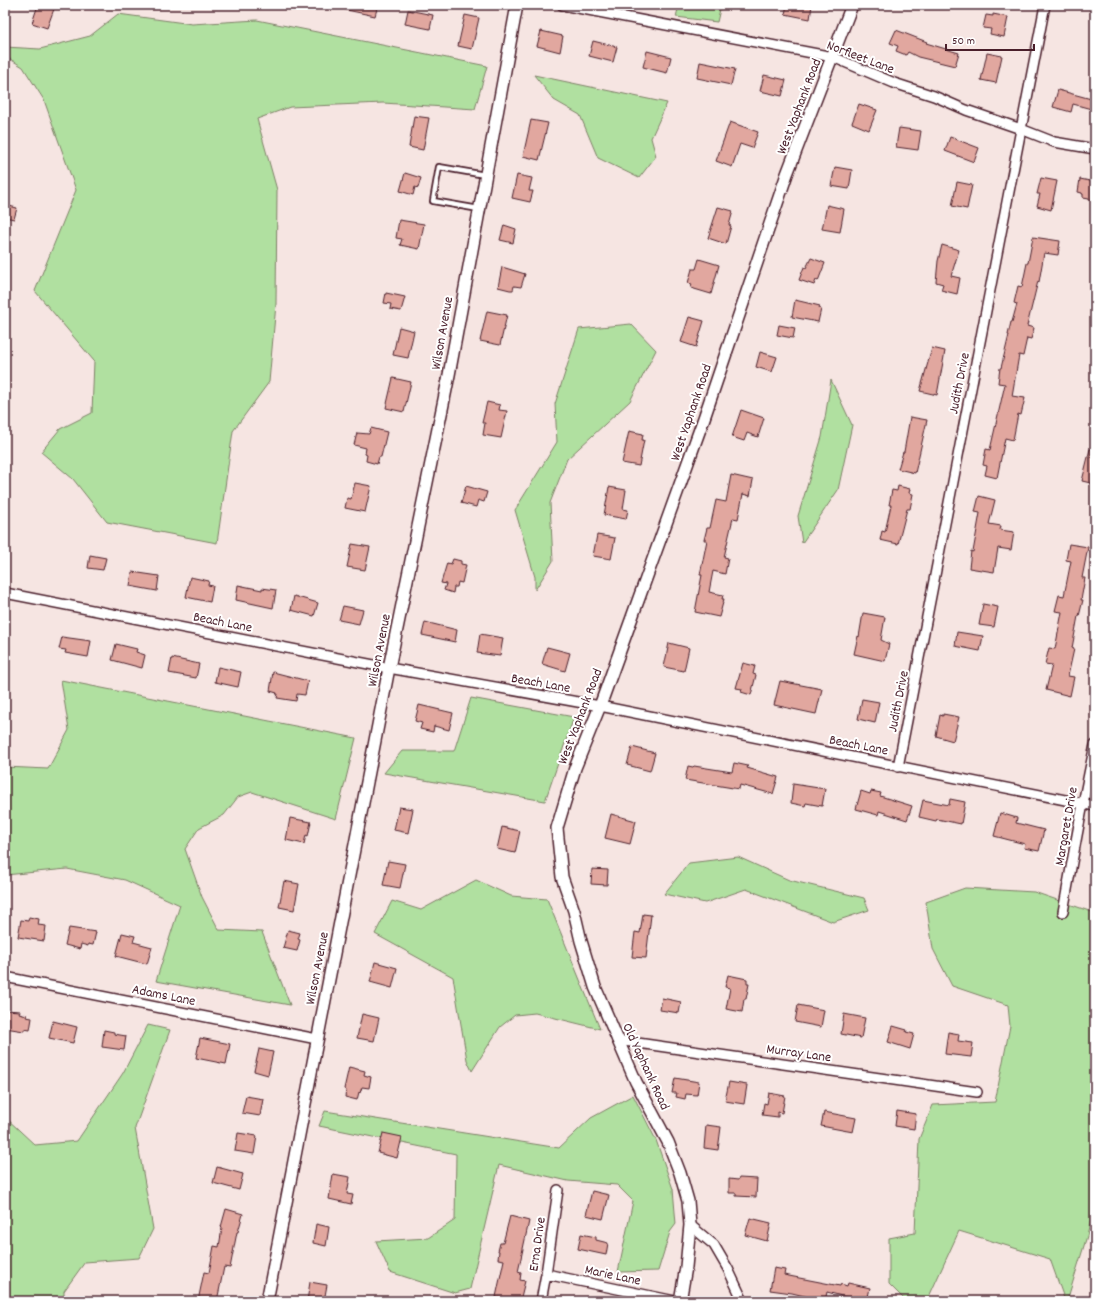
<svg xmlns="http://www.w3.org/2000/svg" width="1100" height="1306" viewBox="0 0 1100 1306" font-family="Dekko,sans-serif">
<rect width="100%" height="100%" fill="#f6e5e2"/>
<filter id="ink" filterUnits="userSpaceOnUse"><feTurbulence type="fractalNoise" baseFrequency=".025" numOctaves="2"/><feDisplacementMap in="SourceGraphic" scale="8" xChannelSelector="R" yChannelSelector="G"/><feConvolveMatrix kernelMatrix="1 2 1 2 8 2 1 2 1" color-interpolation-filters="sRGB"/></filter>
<g filter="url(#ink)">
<path fill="#b0e0a0" stroke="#7d8066" d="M679,5H721L717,22L676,17Z
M118,14L192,24L257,20L487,66L475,109L383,103L290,107L257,119L277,190L276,304L269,382L233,431L217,543L107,522L73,479L41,452L60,429L92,413L94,361L35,291L76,190L44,100L23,67L5,56V47L40,49L90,36Z
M534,75L667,103L651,138L656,156L639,178L598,158L580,115L554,100Z
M631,324L656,350L630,401L567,459L550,503L553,561L535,590V577L515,510L557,442L555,404L579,329Z
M831,380L852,425L838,490L802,543L798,516L822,437Z
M61,680L356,738L336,819L252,792L238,797L224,815L199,828L185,849L202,897L219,930L262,932L290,1005L156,981L180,905L125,880L67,869L5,875V767L48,769L69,730Z
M471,698L574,717L545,801L384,773L402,751H454Z
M738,857L789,880L864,898L869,910L833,922L746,889L705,903L664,894L689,863Z
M476,880L511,896L547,899L600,1029L535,1013L515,1015L500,1027L472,1071L467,1060L453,977L375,934L392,901L421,910Z
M965,888L1034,892L1095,913V1202L1087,1236L1067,1301H1065L1050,1259L959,1231L927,1301H906L889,1284V1238L915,1233L919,1139L933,1105L995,1102L1010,1026L1008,1005L952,986L933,949L926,902Z
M148,1025L170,1030L135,1128L153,1229L139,1258L85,1262L64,1291V1301H5V1117L35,1145L77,1141L123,1073Z
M633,1095L656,1140L673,1189L676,1224L670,1232L658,1271L618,1272L633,1201L617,1185L568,1181L499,1165L470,1289L455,1293L390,1272L376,1241L428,1238L455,1220L456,1154L319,1126L325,1111L559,1148L591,1118Z"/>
<path fill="#e1a79f" stroke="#4a1f2b" d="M38,5L54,9L47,28L32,23Z
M342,5H378L375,16L342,9Z
M787,5H812L810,19L785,14Z
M408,10L433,15L430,29L405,24Z
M993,14L1008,17L1004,37L990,34L991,29L983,28L986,15L993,16Z
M465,15L479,18L472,49L458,46Z
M896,30L927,42L926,43L959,53L955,66L918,57L908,52L906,55L896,51L898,46L890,43Z
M541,31L563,36L560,52L537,46Z
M593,41L617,47L613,62L589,56Z
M647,51L671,57L667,73L643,67Z
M987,53L1002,56L996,83L981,80Z
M700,62L735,69L731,85L697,78Z
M764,75L786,80L782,96L760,91Z
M1058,90L1095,100V110L1073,104L1071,112L1053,107Z
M859,104L877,110L869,130L852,123Z
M414,116L429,118L423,150L409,147Z
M531,120L548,123L539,160L523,156Z
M730,122L758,132L752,148L740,144L732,167L716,161Z
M899,128L921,131L918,150L896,147Z
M950,137L979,148L974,162L945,151Z
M835,167L852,170L849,189L831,186Z
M405,173L421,178L418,188L415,187L413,195L400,191Z
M517,175L532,178L529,191H533L530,202L512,198Z
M1041,178L1057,181L1051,210L1037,206L1040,194H1037Z
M1080,179L1095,182V200L1083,198V194H1082V193L1078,192Z
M957,182L972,185L967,209L952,206Z
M5,205L17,208L14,219L5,217Z
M827,205L844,209L840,232L822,229Z
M718,207L733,211L729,225L731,226L726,244L708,238Z
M399,220L424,224L419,249L400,245L402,239L396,238Z
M504,225L516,229L513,243L500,240Z
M1033,237L1060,241L1058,255L1044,253L1039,282L1038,281L1027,326L1034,328L1031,339L1027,338L1023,356L1019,355L1012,396L1025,398L1021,415L1018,414L1013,440L1005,438L997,478L985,475L987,466L983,465L986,449L990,450L1005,384L998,383L1000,368H1001L1009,335H1008L1011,322H1012L1017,304L1014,303L1018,286L1022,287L1027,263H1028Z
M942,245L959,250L951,276L960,278L957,294L941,290L943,284L936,282L938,261Z
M811,258L825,263L818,281L816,280L814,285L799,280L804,267L806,268Z
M699,259L719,265L711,294L691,288L692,284L688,283L692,269H696Z
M502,267L525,274L521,287L514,286L513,290H510L498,287Z
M386,293L405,297L401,311L390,309L391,304L384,303Z
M795,300L820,306L819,308L821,309L818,322L792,317Z
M487,311L507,315L500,345L480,341Z
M689,317L704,321L696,347L681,342Z
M779,325L795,328L793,338L777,335Z
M399,327L414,331L408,358L393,355Z
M932,348L945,351L937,395L920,391Z
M760,352L777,357L772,372L756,367Z
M393,378L411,382L404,412L386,408Z
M487,402L500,405L499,410L507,411L501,438L483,435L485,423H482Z
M741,410L764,418L758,437L747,433L744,441L732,437Z
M910,417L927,420L915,473L898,469L903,452H904Z
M371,428L387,432L381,457H379L377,464L366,461L367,455L365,454L366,448L354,445L357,433L369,434Z
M629,431L643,434L642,440H644L639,466L622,463Z
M1090,449H1095V484L1082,481Z
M731,475L753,480L750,496L743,494L738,519L733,518L724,557L728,558L725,574L713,571L709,592L723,595L722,599H724L719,617L695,612L702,575H700L707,540H704L707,528H710L716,500L726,502Z
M355,483L371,486L365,512L345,508L347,498L351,499Z
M466,486L487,492L484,502L478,500L476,507L461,503Z
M898,486L910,489L909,493L913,494L910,509H907L898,544L880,540L882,531L885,532L891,505H889L892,490L897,491Z
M609,487L626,490L623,509L628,510L626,519L604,515Z
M979,496L995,500L989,524L1001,526L1000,530L1014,532L1011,550L998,548L994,572L969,568L971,551L973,552L980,513L975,512Z
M597,535L615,538L611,559L593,556Z
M352,544L370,547L365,570L347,567Z
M1069,544L1088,547L1082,578H1085L1081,600H1083L1079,616H1078L1072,648L1074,649L1068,676L1074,677L1070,696L1046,690L1052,665L1045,664L1049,648L1055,649L1062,612L1055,611L1059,595L1064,596L1071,561L1066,560Z
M90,555L106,558L103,570L88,568Z
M453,559L461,561V564L466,565L462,583L458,582L457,587H454L453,593L444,590L446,584L441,583L447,563L451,564Z
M132,572L159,576L157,591L130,586Z
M190,577L209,581L208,585L213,586L210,602L186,597Z
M238,585L262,590V588L276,590L273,608L236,600Z
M294,596L318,603L314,616L291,610Z
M983,604L998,607L994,627L979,625Z
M343,606L363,610L359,624L339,620Z
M863,613L885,617L881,640L889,644L885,661L854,654L858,636L859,637Z
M425,622L457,630L455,642L422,635Z
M957,632L983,636L980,651L955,646Z
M480,634L503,638L500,656L477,653Z
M62,637L91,641L88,657L65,653L66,650L59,649Z
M669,643L689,648L684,671L664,667Z
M116,644L137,649L136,652L145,655L142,668L112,660Z
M547,647L570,653L565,671L542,664Z
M172,658L199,664L196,678L169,673Z
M743,663L755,666L753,674L756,675L751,695L741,692L742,689L736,688Z
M218,667L241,672L238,687L215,682Z
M273,672L308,681L305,695L297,694L296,701L277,698L278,694H276L277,693L270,691Z
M780,681L822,689L816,714L774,705Z
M862,699L879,702L875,723L858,719Z
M419,705L453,713L449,730L434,726L433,732L420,729L422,723L415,721Z
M943,714L959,717L953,741L936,736L940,715L943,716Z
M632,747L655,753L650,771L627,765Z
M734,763L748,766L747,768L778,777L773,794L740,785L739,789L685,780L688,766L693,767L694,766L732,772Z
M793,784L825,789L822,806L806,803L805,806L791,803Z
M861,791L870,794L871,791L881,793L880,796L912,806L907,820L879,811L878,815L856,809Z
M950,799L965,802L961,824L937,819L936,821L919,817L923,800L949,805Z
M399,807L413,809L408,833L394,830Z
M1000,813L1017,818L1016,823L1044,830L1039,851L1024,848L1025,844L994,836Z
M611,814L636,821L630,844L605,838Z
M290,818L311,822L308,836L306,835L304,844L286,840Z
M502,827L520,831L515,853L497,849Z
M388,861L405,864L400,888L383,885Z
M592,869L608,870L607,885L591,884Z
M284,881L299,884L294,910L279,907Z
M643,914L651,915L646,958L632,957L635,932L640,933Z
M29,917L39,919L38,925L46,926L44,941L18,937L21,920L28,921Z
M69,928L96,932L93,945L88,944V946L81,944L80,949L65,945Z
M288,930L300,933L298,939L300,940L297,951L283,948Z
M122,933L135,936L133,942L152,947L147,964L116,956Z
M375,962L397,968L392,988L370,982Z
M728,975L747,979V984H749L746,999H744L742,1012L726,1009L730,988L725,987Z
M662,998L681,1002L679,1013L660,1010Z
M798,1005L824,1010L821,1027L795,1022Z
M5,1010L20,1011L19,1013L27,1015L26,1017L32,1018L30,1030L24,1029V1031L5,1028Z
M362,1014L379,1018L374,1041L357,1038Z
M844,1014L865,1018L861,1038L841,1034Z
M53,1021L77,1027L73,1043L49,1038Z
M893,1026L907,1030L906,1032L914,1034L910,1049L888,1042Z
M104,1030L114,1032V1034L126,1036L124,1050L102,1047Z
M948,1032L959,1034L958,1041L973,1043L971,1057L945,1054Z
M200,1038L230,1044L226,1064L196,1058Z
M259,1049L273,1052L268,1075L254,1071Z
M349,1067L365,1071L364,1075L371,1077L369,1088L362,1087L360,1093L359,1092L357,1100L345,1097L346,1090L344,1089Z
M675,1078L699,1082L697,1095L686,1094L685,1099L676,1097L677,1093H672Z
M729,1082L747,1085L744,1104L725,1101Z
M769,1093L785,1096L782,1113L778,1112V1117L762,1115L764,1103L767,1104Z
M246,1096L263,1099L260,1116L242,1113Z
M897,1111L916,1114L914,1129L895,1126Z
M824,1112L856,1118L853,1132L821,1126Z
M706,1125L721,1127L718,1150L704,1148Z
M238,1133L257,1136L254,1154L235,1151Z
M383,1133L402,1137L397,1158L378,1153Z
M217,1167L243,1174L239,1190L213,1183Z
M333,1174L350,1177L347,1194L353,1195L351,1204L329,1199Z
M739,1178L757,1179L756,1197L736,1196V1193H729V1179L738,1180Z
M592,1191L609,1195L603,1219L586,1215Z
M226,1209L243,1214L238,1232H237L230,1268L224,1267L217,1301H198L204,1272L209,1273L214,1246L219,1247L222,1228L221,1227Z
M510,1216L529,1221L518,1272L521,1273L520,1280L525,1281L520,1301H512L496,1297L504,1260L498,1259L499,1251H498L500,1243H503Z
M750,1218L771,1223L767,1241L745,1235Z
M316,1224L329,1227L326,1246L313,1243Z
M581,1234L596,1237V1240L608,1243L606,1255L578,1249Z
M774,1268L785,1270L784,1275L840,1286L841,1284L847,1286L848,1283L870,1288L867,1301H860L827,1292L825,1301L792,1293L770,1290Z
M310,1282L327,1285L324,1301H307Z"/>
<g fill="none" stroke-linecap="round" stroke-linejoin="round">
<g stroke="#4a1f2b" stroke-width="8">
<path id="service" d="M479,209L433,201L439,167L485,175"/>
</g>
<g stroke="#4a1f2b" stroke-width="12">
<path id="minor" d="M562,5L833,57L894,83L934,96L966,110L1021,129L1054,142L1095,149
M5,593L389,668L600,706L1095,806
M898,767L1045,5
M1063,912C1073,856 1083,800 1095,745
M5,977L317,1039
M617,1040L977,1092
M690,1225L714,1245L728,1269L743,1301
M546,1274L675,1301
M541,1301L546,1274L558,1190"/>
</g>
<g stroke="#4a1f2b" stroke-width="14">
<path id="tertiary" d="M267,1301L389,668L449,375L517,5
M680,1301L686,1267L690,1225L688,1201L680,1173L668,1142L636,1082L595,987L581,941L574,911L562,877L557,828L575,768L600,706L704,418L787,174L852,5"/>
</g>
<use href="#service" stroke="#fff" stroke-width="4.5"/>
<use href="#minor" stroke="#fff" stroke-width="9"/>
<use href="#tertiary" stroke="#fff" stroke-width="11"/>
</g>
</g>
<g text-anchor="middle" stroke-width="4" stroke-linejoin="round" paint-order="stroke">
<g font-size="14" fill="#4a1f2b" stroke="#fff">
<text transform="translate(861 56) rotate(21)" y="5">Norfleet Lane</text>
<text transform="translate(798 106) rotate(-69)" y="5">West Yaphank Road</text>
<text transform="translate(441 333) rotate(-80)" y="5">Wilson Avenue</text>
<text transform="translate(958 383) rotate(-79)" y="5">Judith Drive</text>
<text transform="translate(690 412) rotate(-71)" y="5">West Yaphank Road</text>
<text transform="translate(223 621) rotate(11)" y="5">Beach Lane</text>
<text transform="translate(378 650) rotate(-79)" y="5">Wilson Avenue</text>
<text transform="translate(541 682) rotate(10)" y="5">Beach Lane</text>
<text transform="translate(897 701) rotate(-79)" y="5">Judith Drive</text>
<text transform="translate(579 716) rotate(-69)" y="5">West Yaphank Road</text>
<text transform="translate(859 744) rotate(11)" y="5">Beach Lane</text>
<text transform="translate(1065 826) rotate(-80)" y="5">Margaret Drive</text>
<text transform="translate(316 968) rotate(-79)" y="5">Wilson Avenue</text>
<text transform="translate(164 994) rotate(11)" y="5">Adams Lane</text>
<text transform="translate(799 1052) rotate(8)" y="5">Murray Lane</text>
<text transform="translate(647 1066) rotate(65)" y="5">Old Yaphank Road</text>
<text transform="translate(536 1244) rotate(-82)" y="5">Erna Drive</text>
<text transform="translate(613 1274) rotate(12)" y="5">Marie Lane</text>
</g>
</g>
<rect width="1100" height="1306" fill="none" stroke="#fff" stroke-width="20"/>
<rect x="10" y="10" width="1080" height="1286" fill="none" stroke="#4a1f2b" stroke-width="1.5" filter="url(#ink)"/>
<path d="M946 44v6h88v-6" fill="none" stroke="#4a1f2b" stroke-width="2"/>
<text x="952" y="44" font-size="12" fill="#4a1f2b" stroke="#ffffff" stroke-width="3" paint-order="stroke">50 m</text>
</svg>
